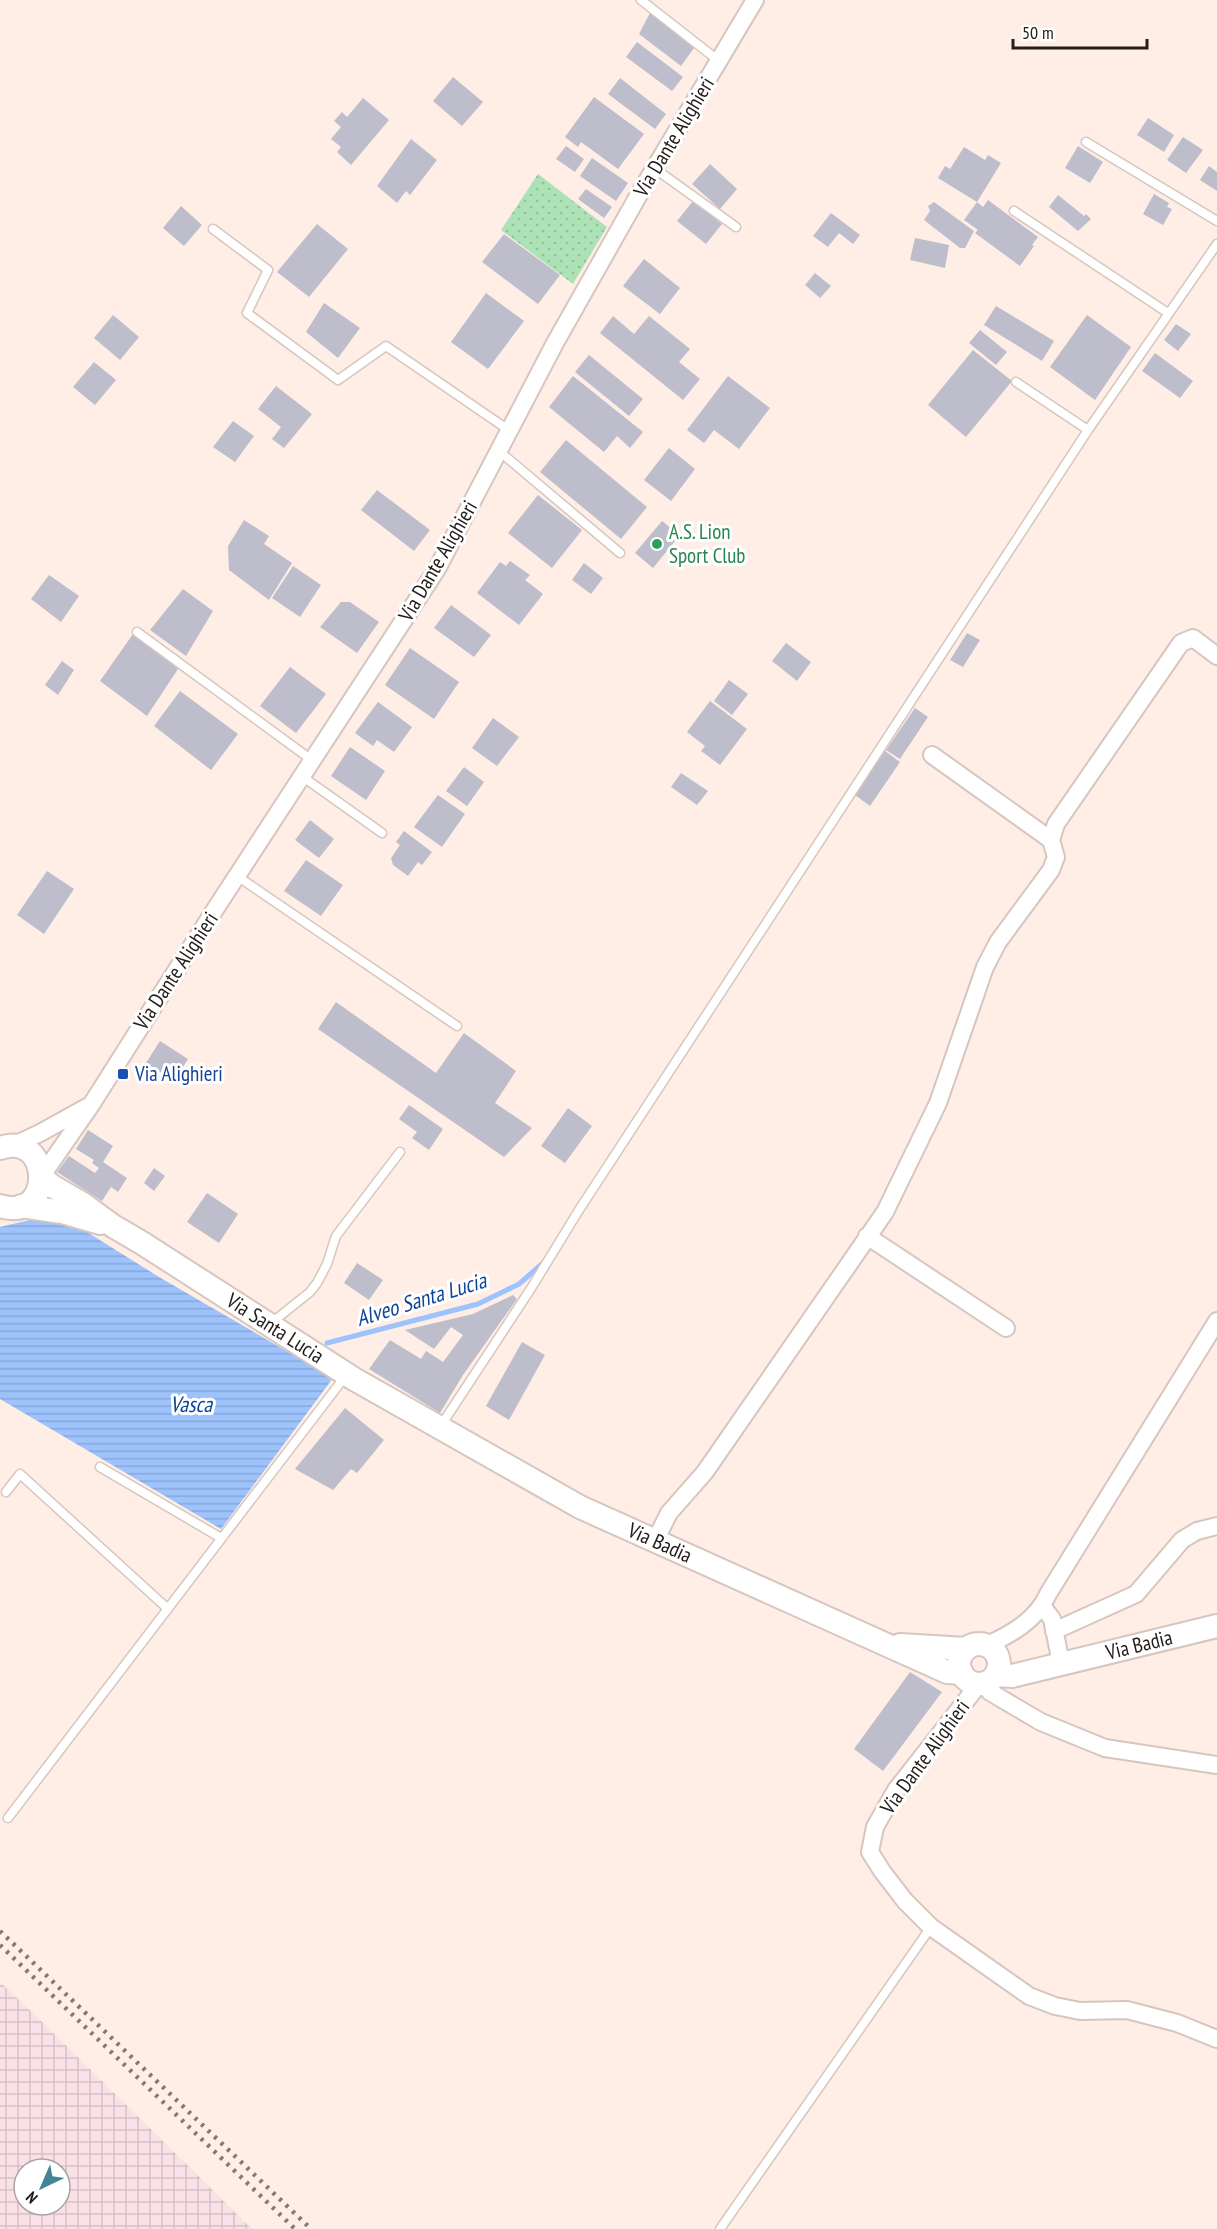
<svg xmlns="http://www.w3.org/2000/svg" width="1217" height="2229" viewBox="0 0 1217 2229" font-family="'PT Sans Narrow',sans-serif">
<defs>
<pattern id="industrial-grid" width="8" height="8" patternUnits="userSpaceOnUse" patternTransform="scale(1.5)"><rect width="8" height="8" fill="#fae0e7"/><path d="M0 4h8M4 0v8" fill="none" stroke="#d6c0c6"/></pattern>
<pattern id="grass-dots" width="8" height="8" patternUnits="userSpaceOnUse" patternTransform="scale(1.5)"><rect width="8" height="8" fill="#ace2b5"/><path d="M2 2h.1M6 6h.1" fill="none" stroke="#94c19b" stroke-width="1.8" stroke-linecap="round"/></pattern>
<pattern id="water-rules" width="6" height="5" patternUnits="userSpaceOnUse" patternTransform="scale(1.5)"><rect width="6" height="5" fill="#9ec3fc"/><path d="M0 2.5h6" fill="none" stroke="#88a7d7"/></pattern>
</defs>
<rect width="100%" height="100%" fill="#feeee6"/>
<path fill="url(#industrial-grid)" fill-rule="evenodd" d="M0,1982L33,2013L252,2229H0ZM24,2169H60V2205H24Z"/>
<path fill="url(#grass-dots)" d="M538,174L607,227L573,284L501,230Z"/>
<path fill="url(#water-rules)" d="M38,1218L79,1227L159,1277L333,1378L221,1529L0,1399V1227Z"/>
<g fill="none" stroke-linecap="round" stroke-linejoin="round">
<path stroke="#9ec3fc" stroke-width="5" d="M327,1343L478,1304L519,1284L544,1262"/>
</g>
<path fill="#bdbdcc" d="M650,13L694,48L681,66L639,34Z
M637,42L683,77L672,91L626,57Z
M453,77L483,102L462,126L433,101Z
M620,78L666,114L655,129L608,94Z
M594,97L644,134L618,169L581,142L578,147L565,137Z
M363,98L389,120L351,165L337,152L341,147L331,139L341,127L334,121L342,112L347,117Z
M1148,118L1174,135L1164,152L1137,135Z
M1183,137L1203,150L1186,173L1167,160Z
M411,139L437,160L410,195L406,191L397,203L377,186Z
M566,146L584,159L575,172L556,159Z
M1078,146L1103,162L1090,183L1065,168Z
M964,147L985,160L988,155L1001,163L977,202L938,178L945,166L950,169Z
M592,158L628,183L616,201L580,176Z
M710,164L737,189L720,209L692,184Z
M1209,166L1217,172V191L1200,180Z
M586,189L612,207L604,218L578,199Z
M1154,194L1169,203L1167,207L1172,209L1163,225L1143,214Z
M1058,195L1084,216L1086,214L1091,219L1078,231L1049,207Z
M988,200L1038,237L1032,245L1034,246L1020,266L975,233L978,230L964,220L977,202L983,207Z
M693,201L722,224L706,244L677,221Z
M934,202L974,231L965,248H960L924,220L930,211L928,206Z
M181,206L202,225L184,246L163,228Z
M831,213L860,235L853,244L839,233L828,247L813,236Z
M317,224L348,249L309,297L277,272Z
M504,234L560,275L538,304L482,262Z
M915,238L949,245L945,268L910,260Z
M644,259L680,288L660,314L623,286Z
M815,273L831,286L820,298L805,285Z
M486,293L524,321L488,369L451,342Z
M324,303L360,328L338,358L306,332Z
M996,306L1054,341L1042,361L984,325Z
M113,315L139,337L120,360L94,338Z
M1087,315L1131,347L1095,400L1050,367Z
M613,316L634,334L649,316L690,349L679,362L700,379L683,400L600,333Z
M1176,324L1191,334L1178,351L1164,340Z
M980,330L1007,352L996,365L969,343Z
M973,350L1012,381L966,437L928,405Z
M1155,353L1193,381L1180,398L1142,371Z
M589,355L643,399L629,416L575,372Z
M94,362L116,380L95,405L73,387Z
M573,376L643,432L630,448L617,436L604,452L549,407Z
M728,376L770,408L739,449L714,430L704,443L687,430Z
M276,386L312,414L284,448L272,439L281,427L258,409Z
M233,421L254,436L235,462L213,447Z
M566,440L647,507L621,539L540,472Z
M669,448L695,469L671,501L644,480Z
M377,490L430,530L414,551L361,510Z
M538,495L582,530L552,568L508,533Z
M244,520L269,536L264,544L292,563L269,600L229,570L228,546Z
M662,521L680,535L653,568L635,553Z
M510,561L530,575L525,580L543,594L519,625L477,593L500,562L506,566Z
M584,563L603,578L591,594L572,580Z
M293,566L321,585L300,617L272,598Z
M49,575L79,596L61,622L31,599Z
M183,589L213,611L186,656L150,630Z
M341,602H350L379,622L357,653L320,627Z
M451,605L491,635L474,657L434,628Z
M967,633L980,640L963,667L950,660Z
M133,634L178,669L147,716L100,681Z
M786,643L811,662L797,681L772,661Z
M410,648L459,682L434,719L385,685Z
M62,661L74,670L58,695L45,685Z
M290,667L326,694L296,733L260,706Z
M729,680L748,694L732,715L714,701Z
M180,691L238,734L211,770L154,726Z
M710,701L747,729L720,765L701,751L705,746L687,732Z
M378,702L412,727L394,752L377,740L373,746L355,733Z
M915,708L928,717L900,759L886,750Z
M493,718L519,737L497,766L472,748Z
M350,747L385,771L366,800L331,776Z
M885,751L900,762L870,806L855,795Z
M464,767L484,782L467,806L446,791Z
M681,773L708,791L697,805L671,787Z
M438,795L465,814L442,847L414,827Z
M310,820L334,839L319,858L295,840Z
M404,831L432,852L422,865L418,862L408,876L393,865L391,858L400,845L396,842Z
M306,860L343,885L321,916L284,891Z
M47,871L74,889L44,934L17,915Z
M336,1002L436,1073L464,1033L516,1071L495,1103L532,1128L504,1157L318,1029Z
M160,1041L188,1059L174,1081L146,1063Z
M409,1105L443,1129L429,1150L412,1138L417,1132L399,1119Z
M568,1108L592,1126L565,1163L541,1146Z
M88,1130L113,1146L103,1162L127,1178L118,1192L111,1187L102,1201L57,1172L69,1156L95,1173L99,1168L92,1163L94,1160L76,1149Z
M154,1168L165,1176L154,1191L144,1183Z
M207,1193L238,1214L219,1243L187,1222Z
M357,1263L383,1280L369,1300L344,1283Z
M513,1295L517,1299L463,1375L440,1413L369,1369L390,1340L421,1359L426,1351L443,1362L463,1335L451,1327L434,1349L405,1330L473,1314Z
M522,1342L545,1355L509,1420L486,1406Z
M345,1408L384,1440L357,1473L351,1469L333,1490L295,1469Z
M910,1672L942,1692L883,1771L854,1749Z"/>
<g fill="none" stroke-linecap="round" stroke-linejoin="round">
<g stroke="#d6c6bf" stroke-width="11">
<path id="lane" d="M641,0L719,61
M1086,142L1217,221
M654,168L736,227
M1014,211L1168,313
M213,229L268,270L247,313L338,380L386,346L510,431
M1016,382L1088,430
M499,451L620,553
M137,632L313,761
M303,777L382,833
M237,876L457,1026
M270,1324L310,1292L317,1283L327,1264L336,1236L400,1152
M440,1427L530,1290L579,1210L1088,430L1217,244
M100,1467L221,1538
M6,1492L20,1474L168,1609
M8,1818L347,1374
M720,2229L931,1927"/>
</g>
<g stroke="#d6c6bf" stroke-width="20">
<path id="street" d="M932,755L1051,840
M12,1146L40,1133L87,1107
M41,1177L91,1105L214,911L437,569L555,343L641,191L755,0
M867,1236L1006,1328
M655,1541L669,1513L705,1472L885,1212L938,1103L985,967L998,942L1051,870L1056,857L1051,840L1056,824L1181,643L1193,638L1217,656
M1043,1607L1052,1619L1061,1663
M1054,1631L1136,1594L1182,1540L1197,1531L1217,1526
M985,1646C1010,1635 1037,1620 1048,1594L1217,1321
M984,1683L990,1692L1041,1722L1105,1748L1217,1765
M979,1684L896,1790L875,1827L870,1852L882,1871L905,1901L931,1927L1029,1996L1055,2006L1080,2011L1127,2010L1177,2023L1217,2039"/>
</g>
<g stroke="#d6c6bf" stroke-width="26">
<g id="secondary">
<path d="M0,1148C52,1130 55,1223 0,1206"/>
<path id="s1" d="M41,1177L52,1186L83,1204L113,1226L142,1243L354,1379L580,1507L947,1672L962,1673"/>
<path d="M21,1206L62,1212L100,1223"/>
<circle cx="979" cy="1664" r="20"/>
<path d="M900,1645L966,1649"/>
<path id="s2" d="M996,1675L1012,1676L1217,1626"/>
</g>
</g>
<use href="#lane" stroke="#fff" stroke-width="8"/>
<use href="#street" stroke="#fff" stroke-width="16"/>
<use href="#secondary" stroke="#fff" stroke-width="22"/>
<path stroke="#837974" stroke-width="4.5" stroke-dasharray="3 6" stroke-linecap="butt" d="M0,1931L311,2229
M0,1945L295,2229"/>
</g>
<circle fill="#2e9e5b" stroke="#fff" stroke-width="2" cx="657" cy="544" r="6"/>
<rect fill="#1a4fb4" stroke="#fff" stroke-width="2" x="117" y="1068" width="12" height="12" rx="3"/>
<g text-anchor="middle" stroke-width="6" stroke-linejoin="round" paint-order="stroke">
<g font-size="21" fill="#221d1a" stroke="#fff">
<text transform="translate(674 137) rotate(-59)" y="7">Via Dante Alighieri</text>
<text transform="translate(438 561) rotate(-60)" y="7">Via Dante Alighieri</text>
<text transform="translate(176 971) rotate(-57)" y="7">Via Dante Alighieri</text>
<text dy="7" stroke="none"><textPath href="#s1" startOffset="279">Via Santa Lucia</textPath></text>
<text dy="7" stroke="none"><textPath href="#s1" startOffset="720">Via Badia</textPath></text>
<text dy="7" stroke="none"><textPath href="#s2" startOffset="147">Via Badia</textPath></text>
<text transform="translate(925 1757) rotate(-54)" y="7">Via Dante Alighieri</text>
</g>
<g font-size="21" fill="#27864d" stroke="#fff" text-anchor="start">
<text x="669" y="539">A.S. Lion<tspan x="669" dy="24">Sport Club</tspan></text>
</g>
<g font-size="21" fill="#164399" stroke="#fff" text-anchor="start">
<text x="135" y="1081">Via Alighieri</text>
</g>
<g font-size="22" font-style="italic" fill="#0f4596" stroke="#fff">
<text transform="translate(421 1299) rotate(-17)" y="8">Alveo Santa Lucia</text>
<text x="191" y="1412">Vasca</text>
</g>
</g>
<g transform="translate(42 2187) rotate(224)"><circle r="28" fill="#ffffff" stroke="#a7a5a3" stroke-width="1.5"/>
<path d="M0-4.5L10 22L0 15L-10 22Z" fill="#428695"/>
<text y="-9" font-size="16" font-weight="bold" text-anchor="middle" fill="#221d1a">N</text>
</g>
<path d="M1013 39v9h134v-9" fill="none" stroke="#221d1a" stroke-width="3"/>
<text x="1022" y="39" font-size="18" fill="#221d1a" stroke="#ffffff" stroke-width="4.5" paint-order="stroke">50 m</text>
</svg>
